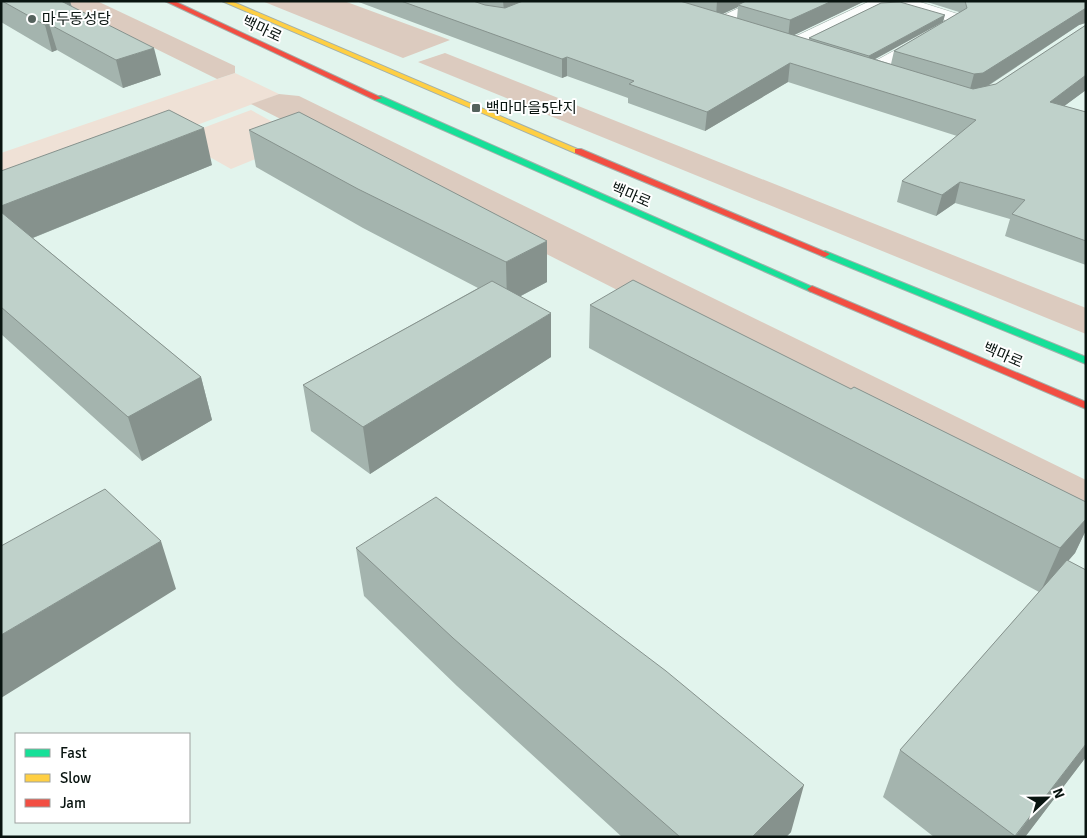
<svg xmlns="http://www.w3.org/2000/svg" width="1087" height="838" viewBox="0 0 1087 838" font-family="Signika,'Noto Sans KR',sans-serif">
<rect width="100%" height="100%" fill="#e2f4ed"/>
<path fill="#efe1d6" d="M235,73L279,94L1,199V153Z
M251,110L304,139L231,169L176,138Z"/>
<path fill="#dccbbf" d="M59,1H97L235,66V73L217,79Z
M262,1H344L450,40L403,58Z
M445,53L1086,308V334L418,62Z
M279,94L299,96L1086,480V528L251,104Z"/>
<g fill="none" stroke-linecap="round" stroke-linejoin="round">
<g stroke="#a3b0ab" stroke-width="1">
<path id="street" d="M754,1H774L723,27H711L709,24L711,21Z
M870,1H917L958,14L961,25L959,28L870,76L864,75L861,71L864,67L945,23V20L899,6L879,8L802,45L797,50H785L783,47L790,39Z"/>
</g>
<g stroke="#a3b0ab" stroke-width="2">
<path id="fast" d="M375,96H381L817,289L812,292L809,291L375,100Z
M825,251L1086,357V364L822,256L820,254Z"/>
</g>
<g stroke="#a3b0ab" stroke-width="2">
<path id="slow" d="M222,1H231L582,151L575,153Z"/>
</g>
<g stroke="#a3b0ab" stroke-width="2">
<path id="jam" d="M165,1H174L382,98L375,100Z
M575,149H581L830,254L825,257L822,256L575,153Z
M812,286L1086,402V409L809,291L807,289Z"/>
</g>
<use href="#street" fill="#fbfdfc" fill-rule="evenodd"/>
<use href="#fast" fill="#16e098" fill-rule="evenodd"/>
<use href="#slow" fill="#ffcf43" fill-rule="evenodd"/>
<use href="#jam" fill="#f24e42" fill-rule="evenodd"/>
</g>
<path fill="#a4b4ae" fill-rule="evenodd" d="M1,1H70L72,7L161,75L123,88L57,50L52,52L1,22Z
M356,1H865L794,35L809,40V38L881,3L875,59L891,64L894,51L959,13V12L924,1H1086V23L1079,25L988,86L996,84L1086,25V90L1064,106L1086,112V265L1005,236L1010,219L955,203L936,216L897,202L902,181L957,136L788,82L705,131L628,103V98L567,76L562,78ZM738,7L737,18L722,14L728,11Z
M249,130L547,282L521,296L551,357L370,474L311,431L303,385L478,288L363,228L256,167Z
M212,165L33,238L201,377L212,420L142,461L1,334V171Z
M590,305L851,389L1086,502V530L1075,553L1068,561L1086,570V757L1025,837H934L883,797L900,750L1039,592L589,348Z
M356,548L791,832L786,837H622L457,686L364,596Z"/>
<path fill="#86928d" d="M51,1H70L74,16Z
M503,1H531L504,11Z
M717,1H749L738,5V7L716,17Z
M832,1H865L788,38L790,20Z
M1086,8L1085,23L1079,25L978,92L969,93L974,74Z
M945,15L943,22L868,63L869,56Z
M49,24L57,50L52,52L45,25Z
M154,48L161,75L123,88L116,60Z
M567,57V76L562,78V59Z
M790,63L788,82L705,131L707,112Z
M1086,75V90L1044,121L1050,102Z
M204,128L212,165L10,247L1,222V206Z
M960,182L955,203L936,216L942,195Z
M547,241V282L507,303L506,262Z
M551,313V357L370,474L363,427Z
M201,377L212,420L142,461L128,417Z
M1086,519V530L1075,553L1040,593L1060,548Z
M161,541L176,589L1,698V635Z
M1086,744V757L1025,837H1015Z
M804,785L791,832L786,837H752Z"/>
<path fill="#bfd1ca" stroke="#86928d" d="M2,1H61L154,48L116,60L49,24L45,25Z
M401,1H473L485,5L505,8L523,1H680L973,89L996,84L1086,25V75L1050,102L1086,112V241L1012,214L1025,200L960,182L942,195L902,181L976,120L790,63L707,112L629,84L634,81L567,57L562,59Z
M746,1H832L790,20L738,5Z
M965,1H1086V8L983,73L974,74L894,51L967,8Z
M900,2L945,15L869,56L809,38L881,3Z
M169,110L204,128L1,206V171Z
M299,112L547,241L506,262L358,189L249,130Z
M1,212L201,377L128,417L1,307Z
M633,280L851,389L854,387L1086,502V519L1060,548L590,305Z
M492,281L551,313L363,427L303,385Z
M105,489L161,541L1,635V546Z
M436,497L666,671L804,785L752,837H680L453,638L356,548Z
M1067,560L1086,570V744L1015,836L900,750Z"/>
<g fill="#55625d" stroke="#fff" stroke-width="2">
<circle cx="32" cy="19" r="5"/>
<rect x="471" y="103" width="10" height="10" rx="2.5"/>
</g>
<g text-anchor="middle" stroke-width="4" stroke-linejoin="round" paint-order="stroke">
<g font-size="15" fill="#091410" stroke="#fff" text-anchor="start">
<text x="42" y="24">마두동성당</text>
<text x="486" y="113">백마마을5단지</text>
</g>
<g font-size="15" fill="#091410" stroke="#fff">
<text transform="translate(262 29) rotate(25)" y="5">백마로</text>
<text transform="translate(631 195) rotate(23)" y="5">백마로</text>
<text transform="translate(1003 355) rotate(23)" y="5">백마로</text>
</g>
</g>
<rect width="1087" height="838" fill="none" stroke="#091410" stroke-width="5"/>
<rect x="15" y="733" width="175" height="90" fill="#ffffff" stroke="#9da19f"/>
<rect x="25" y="749" width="25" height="8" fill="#16e098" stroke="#9da19f"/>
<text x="60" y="758" font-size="15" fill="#091410">Fast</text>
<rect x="25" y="774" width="25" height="8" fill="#ffcf43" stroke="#9da19f"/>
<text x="60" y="783" font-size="15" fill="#091410">Slow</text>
<rect x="25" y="799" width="25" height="8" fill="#f24e42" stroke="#9da19f"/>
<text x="60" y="808" font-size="15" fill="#091410">Jam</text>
<g transform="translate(1047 798) rotate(68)" stroke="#ffffff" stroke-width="4" paint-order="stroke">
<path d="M0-4L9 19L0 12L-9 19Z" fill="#091410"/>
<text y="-8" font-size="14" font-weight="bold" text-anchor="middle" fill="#091410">N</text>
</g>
</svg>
